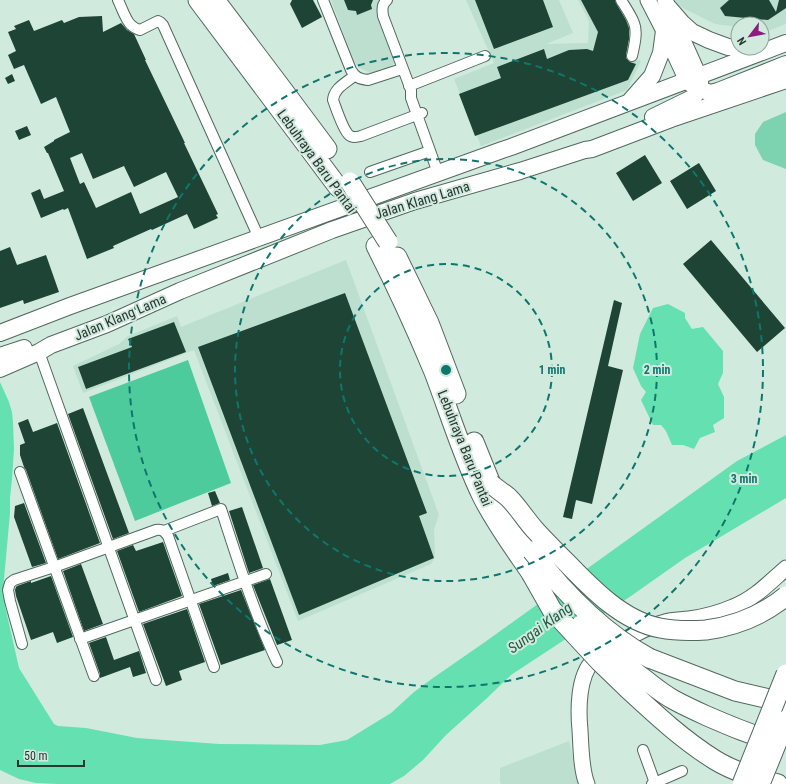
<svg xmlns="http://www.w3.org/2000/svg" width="786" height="784" viewBox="0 0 786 784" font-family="'Roboto Condensed',sans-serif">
<rect width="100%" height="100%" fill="#d0eade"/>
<path fill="#bddfcf" d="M331,0H382L396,60L391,68L372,74L358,67L353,59Z
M466,0H559L573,33L546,44L588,43L589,22L587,17L578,0H618L632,29L629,57L641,61L627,90L481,146L454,79L509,57L494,63Z
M674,0H786V24L768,31L762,30V24H738V27L715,24L677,5Z
M346,260L439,515L434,529L435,554L433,561L431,564L298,621L194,350L83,393L73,366L119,344L128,336L177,316L181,327Z
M569,741L579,784H501L500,781V768Z"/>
<path fill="#7dd3af" d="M786,112V169L763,160L755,145V134L763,122Z"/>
<path fill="#4ecb9d" d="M188,360L231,483L135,521L89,397Z"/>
<path fill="#65e0b1" d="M668,304L685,313V318L692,329L703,327L723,351V373L718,384L724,397V418L713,425L715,432L700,438L694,449L683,445H672L666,431L661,425H653L641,400L646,392L641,386L633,368L640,334L653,308Z
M0,382L9,402L12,412L13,422L14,449L12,479L10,498V513L3,590L5,606L19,668L54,724L58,726L86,728L137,738L219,744L320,745L347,740L391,713L414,692L433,678L485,642L737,461L786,435V498L685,558L631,596L511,675L486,699L446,735L423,760L404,776L390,784H58L36,783L19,779L0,770Z"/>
<path fill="#1d4434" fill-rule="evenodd" d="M292,0H313L322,17L302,28L290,4Z
M344,0H373L371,5L372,9L357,15L356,11L348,10Z
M475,0H543L553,27L494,49Z
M581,0H615L616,3L626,20L629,28V39L626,55V58L630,62L636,64L628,80L475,136L459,94L501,78L497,67L544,49L547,59L569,50L587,49L593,51L598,32Z
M729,0H769L776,12L779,0H786V8L768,20L725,16L720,8Z
M102,16L103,32L121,23L127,30L134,34L146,60H145L185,143H184L218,214L216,215L218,218L194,229L187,214L152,230L151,229L113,246L114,248L87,259L68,208L64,210L63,209L41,218L31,193L40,189L44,199L64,191L48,153H47L44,147L54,141V140L70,132L56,97L41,104L24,65L14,69L8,55L16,51L8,32L16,29L14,26L29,20L34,31L62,20L64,23L79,17ZM82,153L93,179L124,166L134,187L166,172L178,197L140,214L131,192L96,208L84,182L80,184L70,158Z
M12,74L15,81L8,84L5,78Z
M27,126L31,135L19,140L15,131Z
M645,155L662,183L633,201L616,173Z
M699,163L716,191L687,209L670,181Z
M711,240L785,328L757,352L683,264Z
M10,247L17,265L46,255L59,292L24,304L23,300L0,308V251Z
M345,293L427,513L419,516L434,558L299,615L198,347Z
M614,300L622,303L608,366L623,370L592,504L576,500L572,519L563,517Z
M174,322L186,352L86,389L78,367L132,347L128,339Z
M83,408L129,533L113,539L68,414Z
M28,419L33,432L57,423L100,543L58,559L26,470L24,467L20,455V445L25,443L18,423Z
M215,491L220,503L212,506L208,493Z
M24,503L46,563L32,567L14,517L15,506Z
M242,507L263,568L249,573L229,511Z
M163,542L182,596L139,612L117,551L133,545L136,551Z
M81,564L103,624L84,631L63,571Z
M228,573L230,580L213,586L211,579Z
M51,576L73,637L57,643L53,632L31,640L16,596L15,590L16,587L17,586L31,581V583Z
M270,579L292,640L277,645L253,585Z
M241,590L265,650L221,665L199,604Z
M187,609L205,662L179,671L182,680L166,686L143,624Z
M106,637L114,660L139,651L146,673L133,677L130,667L100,678V674L89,643Z"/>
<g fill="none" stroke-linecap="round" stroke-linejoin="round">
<g stroke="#51695e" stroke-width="12">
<path id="street" d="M118,0C121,6 126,21 131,25C133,27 137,29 140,30L158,21L160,22L163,25L259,238
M323,0L351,70C355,77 359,79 368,80L402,69
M387,0C382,4 382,9 383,16L411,90V98L438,173
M621,0C626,8 631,15 634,23C638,32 634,47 632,56
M354,76C346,83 334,88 333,100C336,108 343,130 349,135C352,138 357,137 361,136L422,113
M409,86L485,56
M370,172L430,151
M39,352L156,680
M20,472L94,676
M164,531L221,509C238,561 254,613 277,662
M80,639L266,574
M22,644L10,601L8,590L10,583L14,580L54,567L156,530C162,529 164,531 168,536L214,667
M643,750L655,783
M652,784L682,771"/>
</g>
<g stroke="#51695e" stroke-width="17">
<path id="secondary" d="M648,0L664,31L687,81
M665,0L699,76
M587,784C581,770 581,746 580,730C578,710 578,676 593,661C599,655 614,647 621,642C635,634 649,626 665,622C672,620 681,620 689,619C704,617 719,613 733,607C754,599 769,583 786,568"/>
</g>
<g stroke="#51695e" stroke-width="18">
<path id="primary" d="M669,8L682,23L692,32L709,40L728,47L760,49
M691,84L699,89L711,93L718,91L786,64
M630,101L652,76L661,53L664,31
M653,117L692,98C699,92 702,86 699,76
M0,333L70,306L502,150L511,147L786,43
M0,356L24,348
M0,369L39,352L51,345L107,324L180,291L332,230L415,201L520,171L585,150L592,149L671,119L786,80"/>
</g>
<g stroke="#51695e" stroke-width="21">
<path id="highway" d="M198,0L338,187
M215,0L283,90L327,149
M376,246C397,287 416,329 434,372C450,414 463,457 482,496C496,524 514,548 531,573
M397,257L429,323L456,394
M474,442L491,484L514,525L532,551
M649,658L735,691L786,703
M639,675C650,683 661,693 674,700C685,706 696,711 707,716C730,726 753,736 777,742
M628,689C655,714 683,740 715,760C733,771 758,779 778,784"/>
</g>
<use href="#street" stroke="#fff" stroke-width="10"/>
<use href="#secondary" stroke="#fff" stroke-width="15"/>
<use href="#primary" stroke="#fff" stroke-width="16"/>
<use href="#highway" stroke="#fff" stroke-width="19"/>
<g stroke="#51695e" stroke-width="21" stroke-linecap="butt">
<path id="highway-bridge" d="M350,182L388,242
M491,484C497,489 503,493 508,497C518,507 526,520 535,530C545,541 556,552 567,563C592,589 623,621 660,628C675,631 691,631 706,630C735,626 763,615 786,596
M532,551C564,593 602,632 649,658
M531,573L552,610L600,662L628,689
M581,625L604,646L639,675
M742,784L786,674
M760,784L786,720"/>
</g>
<use href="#highway-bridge" stroke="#fff" stroke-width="19"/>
</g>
<g fill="none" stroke="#0f766e" stroke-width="2" stroke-dasharray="7 5">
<circle cx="446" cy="370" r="106"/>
<circle cx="446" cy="370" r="211"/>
<circle cx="446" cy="370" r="317"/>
</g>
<g text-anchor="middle" stroke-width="4" stroke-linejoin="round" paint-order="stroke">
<g font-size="14" fill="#2b3631" stroke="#d0eade">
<text transform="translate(317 161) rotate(54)" y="5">Lebuhraya Baru Pantai</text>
<text transform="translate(422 200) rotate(-17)" y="5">Jalan Klang Lama</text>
<text transform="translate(120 317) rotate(-23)" y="5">Jalan Klang Lama</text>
<text transform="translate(465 448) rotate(68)" y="5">Lebuhraya Baru Pantai</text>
</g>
<g font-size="15" font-style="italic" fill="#275946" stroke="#d0eade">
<text transform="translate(540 628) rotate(-36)" y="5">Sungai Klang</text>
</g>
</g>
<circle cx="446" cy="370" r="6" fill="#0f766e" stroke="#d0eade" stroke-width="2"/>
<g font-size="12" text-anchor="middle" font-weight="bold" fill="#0f766e" stroke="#d0eade" stroke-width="4" stroke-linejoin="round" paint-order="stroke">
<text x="552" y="374">1 min</text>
<text x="657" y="374">2 min</text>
<text x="744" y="483">3 min</text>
</g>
<g transform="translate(750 36) rotate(238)"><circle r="19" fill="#d0eade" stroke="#8ea299"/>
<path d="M0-3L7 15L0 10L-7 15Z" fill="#8d1c7e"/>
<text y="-6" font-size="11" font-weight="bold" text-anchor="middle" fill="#2b3631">N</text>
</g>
<path d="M18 760v6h66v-6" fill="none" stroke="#2b3631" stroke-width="2"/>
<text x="24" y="760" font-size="12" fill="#2b3631" stroke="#d0eade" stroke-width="3" paint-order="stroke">50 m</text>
</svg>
